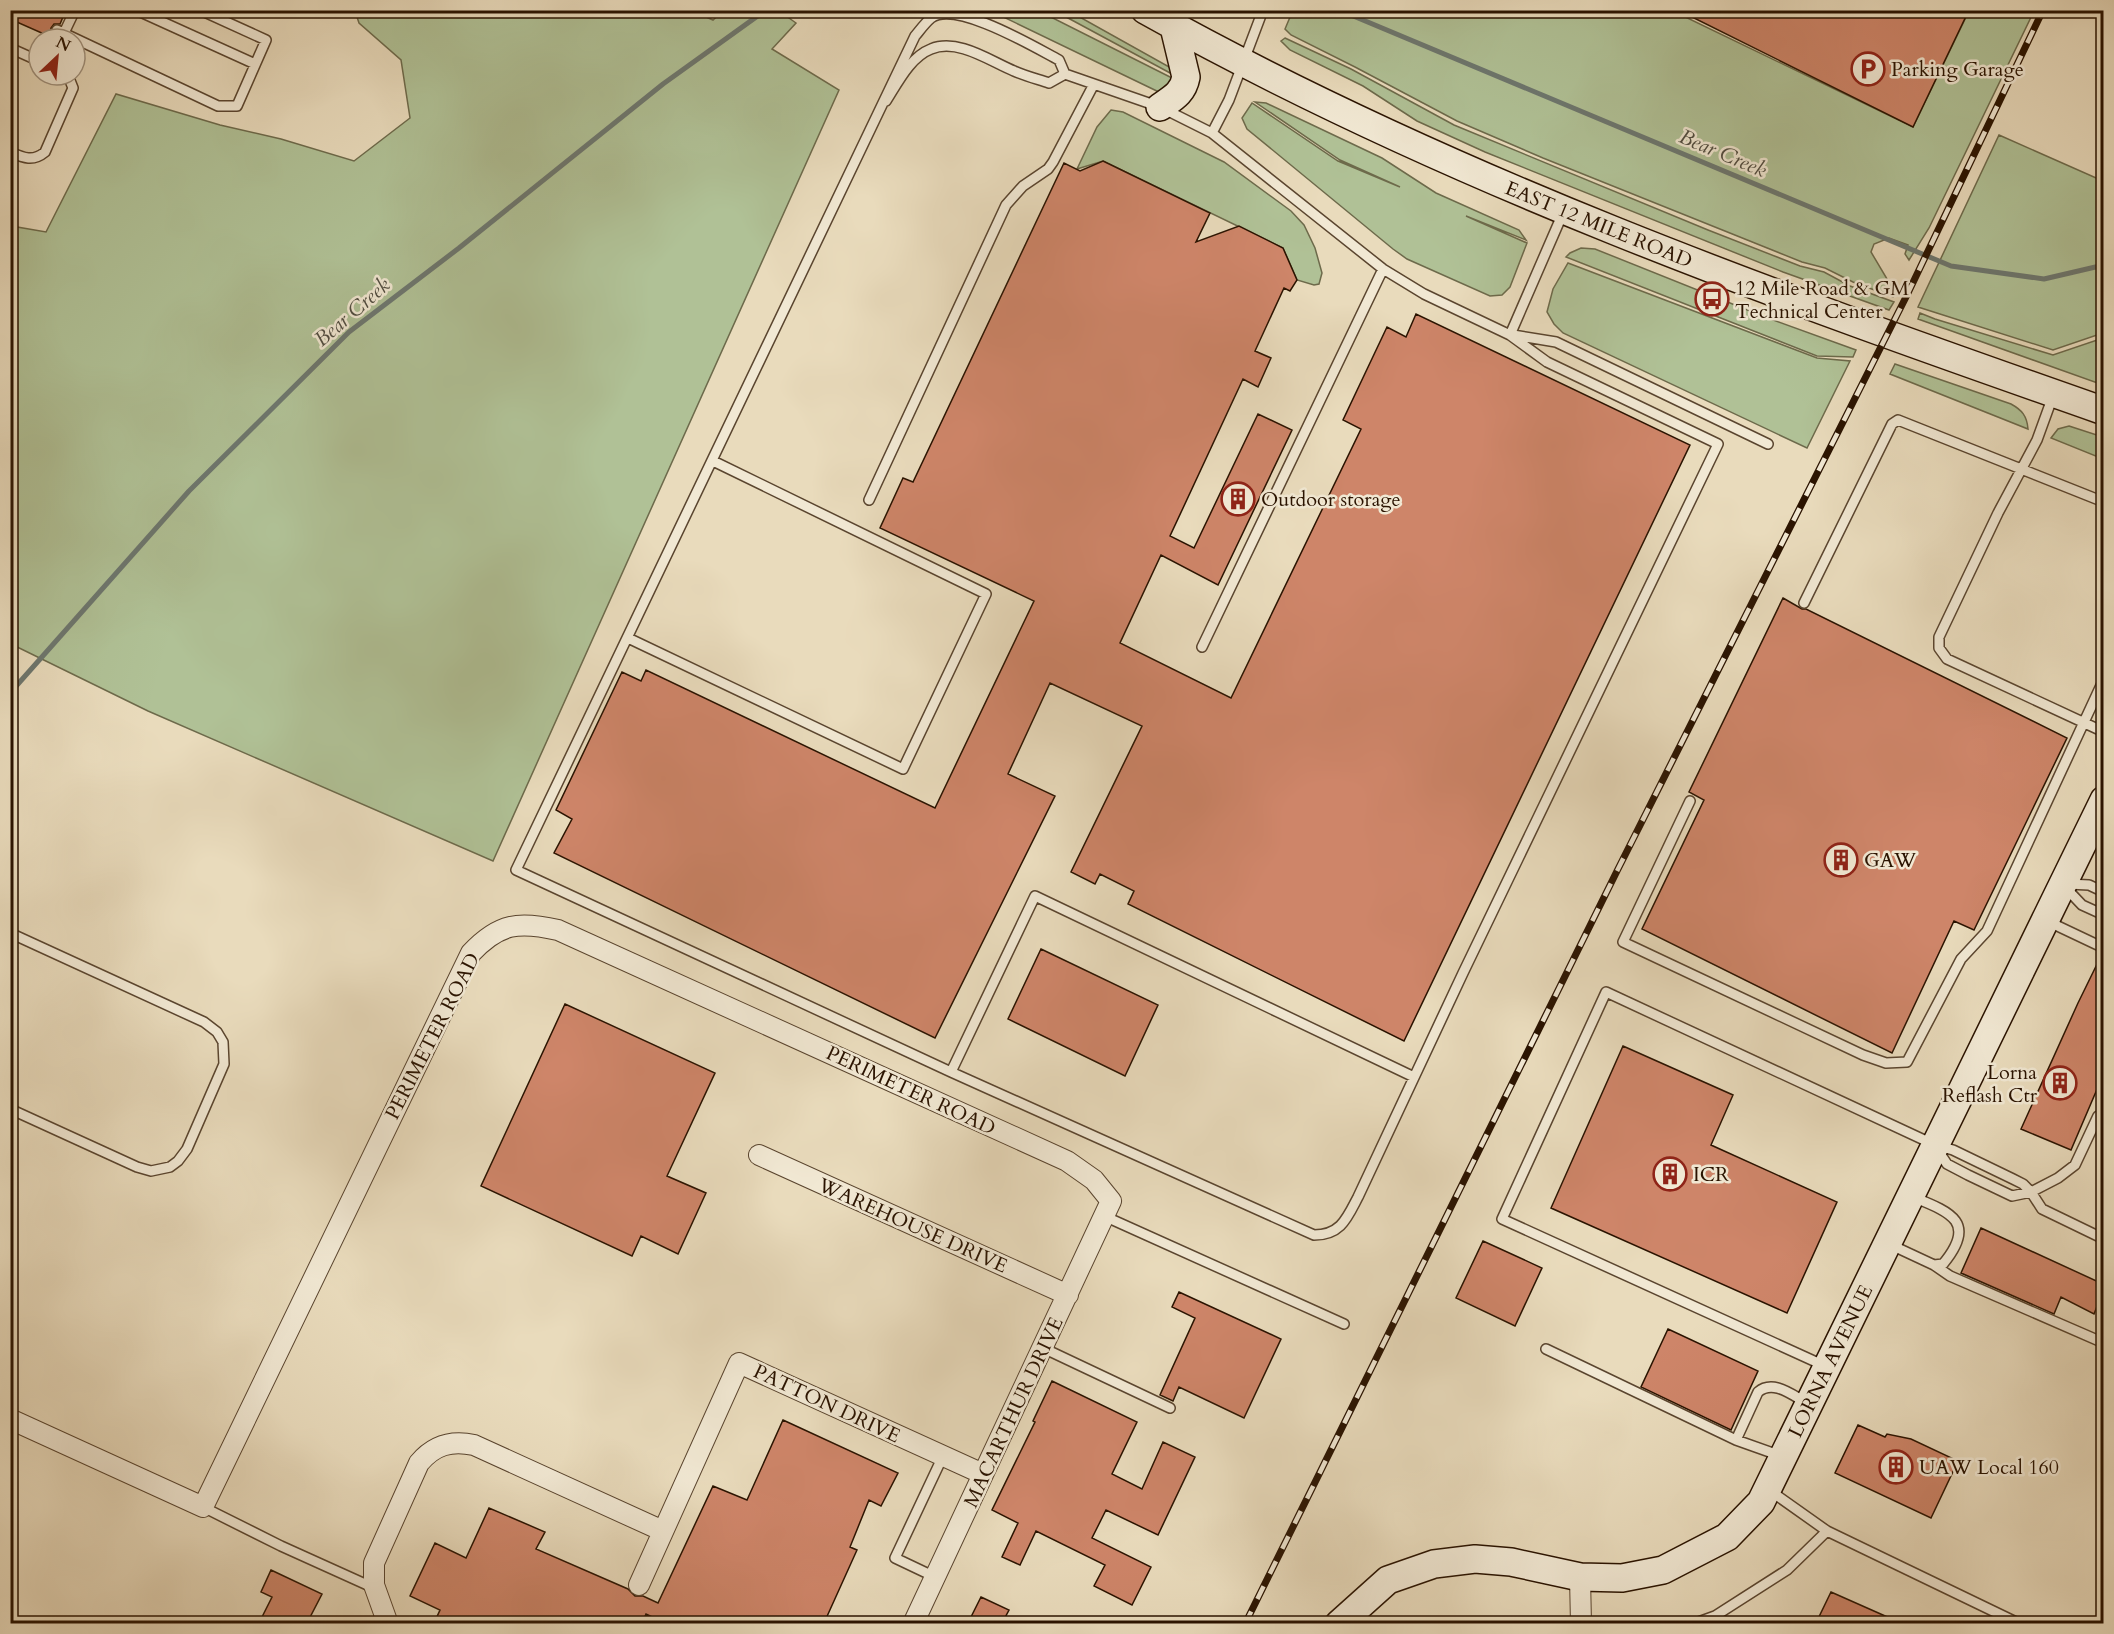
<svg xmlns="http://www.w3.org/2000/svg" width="2114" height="1634" viewBox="0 0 2114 1634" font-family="Cardo,serif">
<rect width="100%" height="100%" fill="#e9dbbc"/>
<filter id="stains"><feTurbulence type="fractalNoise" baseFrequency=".00333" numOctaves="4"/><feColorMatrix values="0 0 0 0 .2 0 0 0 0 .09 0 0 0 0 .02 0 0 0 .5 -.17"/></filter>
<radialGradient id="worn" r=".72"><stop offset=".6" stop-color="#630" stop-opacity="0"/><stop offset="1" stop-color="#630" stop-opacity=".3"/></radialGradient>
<path fill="#b0c196" stroke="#6d6a4b" stroke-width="1.5" d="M690,10L713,20L723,11H779L796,23L772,49L839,90L493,861L148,711L11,644V226L46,232L116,94L220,125L281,139L354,161L410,118L401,60L359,23L355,11Z
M1293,10L1673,11L1913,127L1969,11H2034L1929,228L1909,260L1905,254L1908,245L1889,238L1874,244L1871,252L1887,279L1894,285L1893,297L1853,282L1825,268L1802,262L1543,158L1457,121L1355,67L1291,35L1285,29Z
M991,11H1039L1176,80L1161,93Z
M1055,11H1069L1171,68L1172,74Z
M1285,38L1351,69L1454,125L1708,230L1800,266L1824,272L1850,286L1894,302L1889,310L1783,272L1485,152L1417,121L1363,86L1290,50L1281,41Z
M1255,102L1266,103L1382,158L1436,193L1519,230L1526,240L1466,216L1527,243L1510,287L1502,295L1490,296L1407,259L1393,249L1247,129L1242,118L1252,103L1338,161L1400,187L1340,160Z
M1111,110L1123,112L1224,162L1291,211L1304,225L1315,248L1322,273L1319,284L1314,285L1297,280L1283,248L1103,161L1077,169L1097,127Z
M1999,135L2103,181V333L2053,350L1918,307Z
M1581,248L1595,249L1765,317L1856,350L1853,357L1817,356L1566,257L1570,253Z
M1568,263L1817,358L1850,361L1807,448L1563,333L1554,324L1547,312L1553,289Z
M1920,313L1935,319L2053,355L2103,338V385L1918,319Z
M1895,364L2011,404C2022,410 2027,416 2028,429L1890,374Z
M2069,426L2103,437V459L2051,438L2058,429Z"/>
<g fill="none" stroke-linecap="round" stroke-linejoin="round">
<path stroke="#6d776f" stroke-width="5" d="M1339,10L1951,266L2044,279L2104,265
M10,693L189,491L349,332L459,248L663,84L766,10"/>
</g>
<path fill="#ce8569" stroke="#2a1300" stroke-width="1.5" d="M10,10H66L60,24H54L51,28V33L54,36L53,38L10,19Z
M1678,10H1969L1913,127Z
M1103,161L1210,213L1196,242L1239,226L1283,248L1297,280L1290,291L1284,288L1255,351L1271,358L1258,387L1243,379L1170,536L1194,548L1258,414L1292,430L1218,585L1161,555L1120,643L1231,698L1361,429L1343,420L1387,327L1406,337L1416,314L1690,445L1404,1041L1128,904L1134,891L1100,874L1095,884L1071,872L1142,726L1050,683L1008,774L1055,796L935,1038L554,853L572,819L556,810L622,672L641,681L646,670L935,808L1034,601L880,528L903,478L913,482L1064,163L1080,171Z
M1783,598L1802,609H1806L2067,738L1974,930L1954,921L1892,1053L1642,929L1704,800L1689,792Z
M1041,949L1158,1005L1125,1076L1008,1019Z
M2102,954L2103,1089L2098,1087L2071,1150L2021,1129L2078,1003Z
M565,1004L715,1073L667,1176L706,1193L678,1254L641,1236L632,1256L481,1186Z
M1623,1046L1733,1095L1711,1145L1837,1202L1787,1313L1551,1208Z
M1981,1228L2103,1284V1291L2094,1314L2061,1297L2054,1314L1961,1273Z
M1483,1241L1542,1268L1515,1326L1456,1298Z
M1179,1292L1281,1339L1244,1418L1179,1387L1173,1401L1160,1395L1195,1318L1172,1307Z
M1668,1329L1758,1371L1731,1430L1641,1387Z
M1052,1381L1137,1422L1112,1474L1142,1489L1163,1442L1195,1457L1158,1535L1106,1510L1092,1538L1151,1567L1132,1605L1094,1586L1105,1565L1036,1531L1020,1565L1002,1557L1018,1523L992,1510L1035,1422L1033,1421Z
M783,1420L898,1473L881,1506L869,1500L850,1547L857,1550L824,1623H665L646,1614L642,1623H434L440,1610L410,1596L435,1543L466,1558L489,1508L545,1532L536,1549L628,1589L635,1596H643L658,1603L713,1486L747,1500Z
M1858,1425L1885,1437L1887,1434L1911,1439L1958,1461L1931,1518L1835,1473Z
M271,1570L322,1594L307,1623H259L272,1597L261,1592Z
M1831,1592L1901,1623H1816Z
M981,1597L1009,1610L1002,1623H968Z"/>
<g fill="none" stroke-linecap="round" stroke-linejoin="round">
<g stroke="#5a452f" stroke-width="12">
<path id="lane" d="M136,10L255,64
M57,30L218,106H237L266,40L200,10
M64,33L75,10
M10,48L39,61
M886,101C897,84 910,57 931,49C958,38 990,61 1014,71C1025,76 1037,79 1049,83L1065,74L1160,107L1212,133L1383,269L1424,294L1510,335L1547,362L1718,444L1463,973L1358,1197C1347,1218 1341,1235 1314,1235L951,1072L516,870L915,36C920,30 925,23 931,18C956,0 1034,47 1059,60L1065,74
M1212,133L1229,100L1263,10
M10,152C24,158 33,162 45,152L73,88L69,78L65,75
M1510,335L1563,213
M1513,335L1556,342L1768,444
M2053,396L2037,440L1998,513L1939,637V648L1947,659L2104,732
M869,500L1006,205L1023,186L1048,169L1053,162L1094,84
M1804,603L1892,424L1898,420L2104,502
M628,638L903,769L986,594L713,461
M1202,647L1383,269
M1690,801L1623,942L1863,1055L1886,1063L1907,1062L1961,959L1987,931L2104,679
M2068,884L2089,885L2104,892
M2064,886L2082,905L2104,915
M2047,921L2104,948
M10,933L204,1022L217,1032L223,1042L224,1064L187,1149L178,1161L170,1167L151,1171L137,1167L10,1109
M951,1072L1035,896L1414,1077
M1937,1149L1947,1164L1968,1175L2012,1196L2031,1192L2058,1178L2075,1165L2098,1116L2104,1118
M1104,1216L1344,1324
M1889,1244L1934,1265L1943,1264C1978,1222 1950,1212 1913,1197
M1934,1265L1950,1276L2104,1343
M1043,1348L1170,1408
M1546,1349L1736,1440L1781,1456
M1825,1366L1502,1219L1606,992L1935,1145L1953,1150L2013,1179L2023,1184L2031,1192L2042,1209L2104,1239
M1736,1440L1758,1392C1773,1379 1792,1395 1807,1403
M203,1507L281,1546L374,1588
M1827,1531L2020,1624
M935,1577L895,1558L943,1456
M1693,1624L1715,1616L1787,1570L1827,1531L1769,1490"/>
</g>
<g stroke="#5a452f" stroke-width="22">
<path id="street" d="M759,1155L1068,1295
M10,1419L203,1507L471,953C499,923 519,921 558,930L1067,1161L1094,1180L1111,1201L913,1624
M1580,1577L1581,1624
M639,1585L739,1363L983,1474
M388,1624L374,1585V1563L419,1463C434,1445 451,1440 474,1445L663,1531"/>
</g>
<g stroke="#2a1300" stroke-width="30">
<path id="secondary" d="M1145,10C1449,180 1776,296 2104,411
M1160,107C1173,98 1183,93 1186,77L1174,27
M1339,1624L1388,1580L1434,1564L1475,1559L1511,1562L1580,1577L1622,1578L1663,1570L1727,1537L1761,1502L2104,800"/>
</g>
<use href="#lane" stroke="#f1e8d3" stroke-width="9"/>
<use href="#street" stroke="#f1e8d3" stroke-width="20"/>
<use href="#secondary" stroke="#f1e8d3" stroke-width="27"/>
<g stroke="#2a1300" stroke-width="7">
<path id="rail" d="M1245,1624L1618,869L1908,293L2043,10"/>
</g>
<use href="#rail" stroke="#f1e8d3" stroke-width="4.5" stroke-dasharray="14" stroke-linecap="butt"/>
</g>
<defs>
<g id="parking-ring" transform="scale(1.725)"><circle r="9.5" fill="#f1e8d3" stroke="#8f2418" stroke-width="1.5"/><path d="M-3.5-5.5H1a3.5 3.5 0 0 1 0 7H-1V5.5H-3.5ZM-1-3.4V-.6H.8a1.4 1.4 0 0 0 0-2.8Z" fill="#8f2418"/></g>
<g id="bus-ring" transform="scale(1.725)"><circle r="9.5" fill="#f1e8d3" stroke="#8f2418" stroke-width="1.5"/><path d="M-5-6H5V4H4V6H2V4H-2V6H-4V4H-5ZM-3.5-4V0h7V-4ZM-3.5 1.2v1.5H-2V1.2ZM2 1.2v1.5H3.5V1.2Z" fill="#8f2418"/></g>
<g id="building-ring" transform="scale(1.725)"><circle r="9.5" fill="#f1e8d3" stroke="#8f2418" stroke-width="1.5"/><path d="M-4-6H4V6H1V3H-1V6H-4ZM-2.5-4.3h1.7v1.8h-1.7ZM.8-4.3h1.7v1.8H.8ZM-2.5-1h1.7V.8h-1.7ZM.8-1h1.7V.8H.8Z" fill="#8f2418"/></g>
</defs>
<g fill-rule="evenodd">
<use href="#parking-ring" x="1868" y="69"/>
<use href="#bus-ring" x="1712" y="299"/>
<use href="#building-ring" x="1238" y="499"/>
<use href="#building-ring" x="1841" y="860"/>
<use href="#building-ring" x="2060" y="1083"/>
<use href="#building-ring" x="1670" y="1174"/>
<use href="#building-ring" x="1896" y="1467"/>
</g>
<g text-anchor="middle" stroke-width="5" stroke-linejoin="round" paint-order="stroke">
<g font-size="20" fill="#2a1300" stroke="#f1e8d3" text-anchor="start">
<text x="1891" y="76">Parking Garage</text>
<text x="1735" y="295">12 Mile Road &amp; GM<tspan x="1735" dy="23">Technical Center</tspan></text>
<text x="1261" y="506">Outdoor storage</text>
<text x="1864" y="867">GAW</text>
<text x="2037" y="1079" text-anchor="end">Lorna<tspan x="2037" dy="23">Reflash Ctr</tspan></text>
<text x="1693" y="1181">ICR</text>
<text x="1919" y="1474">UAW Local 160</text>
</g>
<g font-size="20" fill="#2a1300" stroke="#f1e8d3">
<text transform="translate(1599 224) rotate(22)" y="7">EAST 12 MILE ROAD</text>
<text transform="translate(432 1036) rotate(-63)" y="7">PERIMETER ROAD</text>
<text transform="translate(911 1090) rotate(25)" y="7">PERIMETER ROAD</text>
<text transform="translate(913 1225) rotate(24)" y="7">WAREHOUSE DRIVE</text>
<text transform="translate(1830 1361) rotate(-64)" y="7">LORNA AVENUE</text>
<text transform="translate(827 1403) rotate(25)" y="7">PATTON DRIVE</text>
<text transform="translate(1013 1412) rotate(-65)" y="7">MACARTHUR DRIVE</text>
</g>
<g font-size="21" font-style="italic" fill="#514d41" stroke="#f1e8d3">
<text transform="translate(1723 153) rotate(23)" y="7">Bear Creek</text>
<text transform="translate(352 312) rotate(-41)" y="7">Bear Creek</text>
</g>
</g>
<rect width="2114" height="1634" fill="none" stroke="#e9dbbc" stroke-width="36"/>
<rect x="12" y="12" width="2090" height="1610" fill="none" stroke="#2a1300" stroke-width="3"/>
<rect x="18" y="18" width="2078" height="1598" fill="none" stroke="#2a1300" stroke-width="1.5"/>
<g transform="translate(57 57) rotate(26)"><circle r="28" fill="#f1e8d3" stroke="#a1937f" stroke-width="1.5"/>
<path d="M0-4.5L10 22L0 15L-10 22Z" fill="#8f2418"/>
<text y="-9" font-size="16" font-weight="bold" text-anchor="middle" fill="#2a1300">N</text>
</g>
<rect width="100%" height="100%" filter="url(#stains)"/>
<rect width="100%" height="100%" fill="url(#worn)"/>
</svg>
